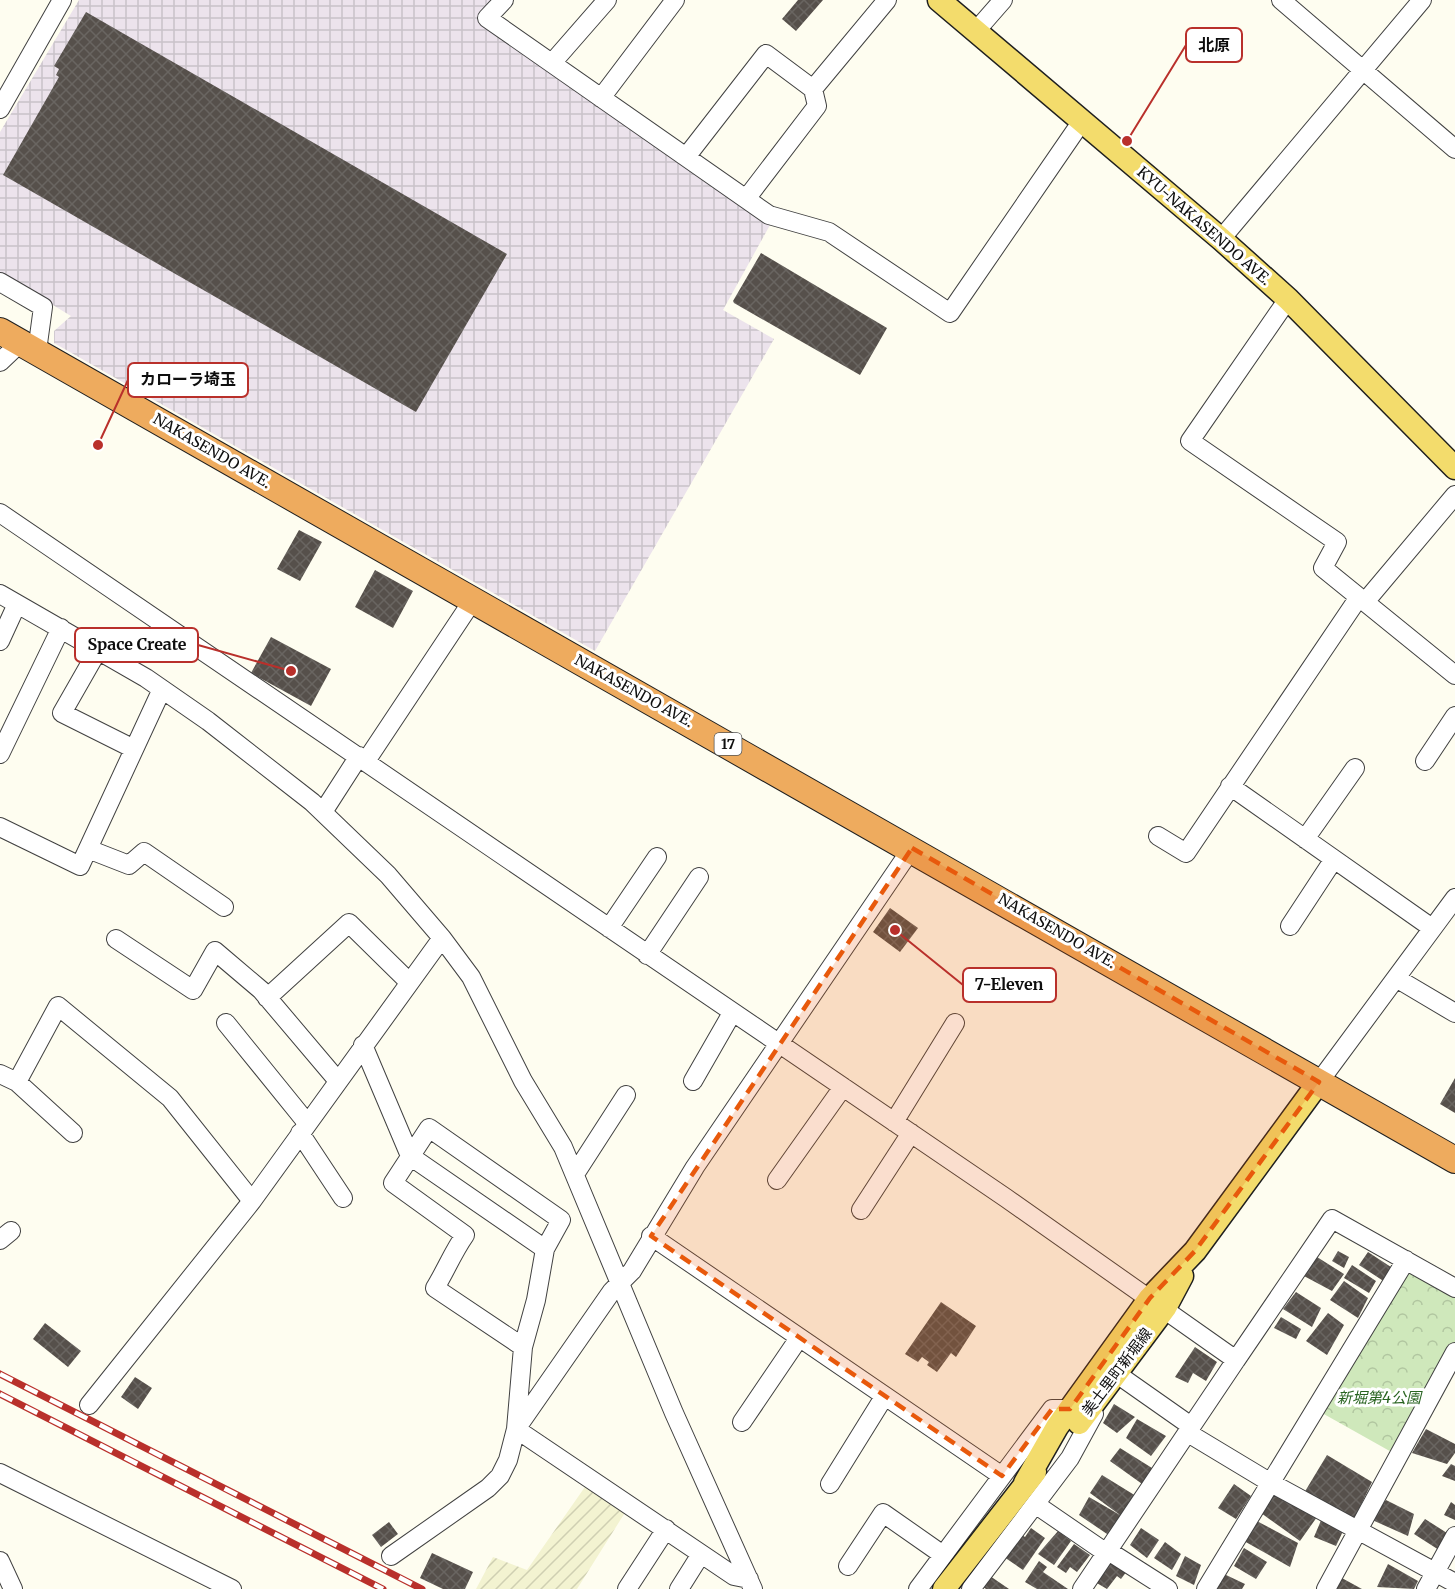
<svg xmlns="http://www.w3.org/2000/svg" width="1455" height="1589" viewBox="0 0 1455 1589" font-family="Merriweather,'Noto Sans JP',serif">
<defs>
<pattern id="industrial-grid" width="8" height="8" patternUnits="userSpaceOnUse" patternTransform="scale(1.5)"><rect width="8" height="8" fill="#ece3ec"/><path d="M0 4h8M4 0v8" fill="none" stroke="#c9c2c9"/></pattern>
<pattern id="farmland-furrows" width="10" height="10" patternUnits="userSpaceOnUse" patternTransform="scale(1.5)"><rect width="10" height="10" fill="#f3f3d1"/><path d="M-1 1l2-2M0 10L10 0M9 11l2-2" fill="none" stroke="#cfcfb2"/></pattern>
<pattern id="park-crowns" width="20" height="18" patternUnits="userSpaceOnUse" patternTransform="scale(1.5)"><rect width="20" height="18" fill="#cfe8bb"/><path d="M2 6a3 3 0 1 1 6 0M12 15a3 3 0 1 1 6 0" fill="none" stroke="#b1c6a0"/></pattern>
<pattern id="building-cross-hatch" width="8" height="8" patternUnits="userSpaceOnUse" patternTransform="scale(1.5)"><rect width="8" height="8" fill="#56504b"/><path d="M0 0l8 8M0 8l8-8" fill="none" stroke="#696561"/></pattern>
</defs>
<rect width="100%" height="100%" fill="#fefdf0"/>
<path fill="url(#industrial-grid)" d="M79,0H505L486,20L770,225L723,310L774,339L595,651L54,343V331L71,316L0,273V132Z"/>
<path fill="url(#farmland-furrows)" d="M587,1484L626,1511L577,1589H476L493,1557L527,1570Z"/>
<path fill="url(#park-crowns)" d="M1414,1272L1455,1295V1344L1395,1454L1322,1413L1407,1274Z"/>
<path fill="url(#building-cross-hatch)" d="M798,0H823L796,31L782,19Z
M86,12L507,254L416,412L3,175L59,77L56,75L59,69L54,66Z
M761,253L887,328L860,375L734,303L733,301Z
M299,530L322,542L300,581L277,569Z
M375,570L413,591L393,628L355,607Z
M271,637L331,669L311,706L251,673Z
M890,908L918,928L900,952L873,932Z
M1455,1078V1113L1440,1104Z
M1338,1251L1349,1257L1344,1268L1332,1261Z
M1368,1252L1394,1269L1385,1282L1359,1265Z
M1317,1257L1344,1274L1332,1291L1304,1276Z
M1352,1265L1376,1281L1369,1293L1344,1278Z
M1344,1281L1368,1298L1358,1318L1330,1300Z
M1296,1292L1321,1308L1312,1327L1283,1309Z
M941,1302L976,1326L956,1357L951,1353L937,1372L927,1365L929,1362L922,1357L918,1362L905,1354Z
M1328,1313L1344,1325L1327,1355L1306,1341Z
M1281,1317L1301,1329L1296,1339L1274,1328Z
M45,1323L81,1351L68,1367L33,1339Z
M1195,1347L1217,1362L1206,1381L1193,1373L1188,1383L1175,1377Z
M135,1377L152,1388L138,1409L121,1397Z
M1114,1404L1135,1417L1117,1433L1103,1423Z
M1137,1419L1166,1436L1151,1456L1126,1438Z
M1426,1429L1455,1444V1453L1447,1464L1412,1453Z
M1120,1448L1152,1468L1145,1486L1110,1461Z
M1327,1455L1372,1482L1354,1519L1304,1493Z
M1451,1464L1455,1466V1481L1442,1476Z
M1102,1475L1136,1496L1110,1536L1079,1515L1089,1497L1120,1515L1090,1493Z
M1234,1484L1251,1496L1236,1519L1218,1508Z
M1273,1492L1317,1517L1300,1541L1261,1513Z
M1386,1500L1414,1514L1408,1536L1370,1519Z
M1451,1502L1455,1505V1520L1444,1515Z
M1322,1518L1345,1527L1336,1546L1314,1537Z
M1425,1519L1447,1533L1439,1550L1414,1534Z
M1255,1520L1298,1543L1290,1567L1244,1541Z
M389,1522L398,1534L381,1547L372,1535Z
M1031,1528L1045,1538L1023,1570L1004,1557L1019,1533L1025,1537Z
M1141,1528L1159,1540L1147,1558L1130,1545Z
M1058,1531L1071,1541L1054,1565L1038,1554Z
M1165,1542L1181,1554L1172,1570L1154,1558Z
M1074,1544L1090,1555L1077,1572L1070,1567L1066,1573L1057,1567Z
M1244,1548L1267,1562L1256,1579L1234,1566Z
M432,1553L473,1572L465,1589H443L420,1578Z
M1185,1556L1201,1565L1194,1585L1176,1576Z
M1039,1561L1047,1567L1043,1572L1068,1589H1037L1025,1582Z
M1109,1562L1127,1571L1121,1579L1117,1576L1107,1589L1095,1582Z
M1388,1564L1418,1581L1414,1589L1377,1587Z
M1224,1574L1245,1584L1242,1589H1214Z
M990,1576L1009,1589H986L983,1587Z
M1340,1577L1362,1589H1335Z"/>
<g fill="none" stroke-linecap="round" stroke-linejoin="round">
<g stroke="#414141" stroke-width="20">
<path id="minor" d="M504,0L487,18L769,215L829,232L950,313L1082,121
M1281,0L1455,149
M975,32L1003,0
M552,63L607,0
M813,89L887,0
M601,98L675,0
M0,109L62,0
M686,157L766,54L813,89L817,106L746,199
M1221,239L1422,0
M0,282L43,307L37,351
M1288,299L1190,441L1337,542L1323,568L1455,675
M0,362L21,342
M0,513L1006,1198L1236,1360L1082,1589
M0,594L146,678L208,721L312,802L388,875L442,938L471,977L523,1081L563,1147L674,1413L753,1589
M1365,602L1455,495
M0,641L17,604
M98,650L62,713L134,749
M0,754L61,628
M366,761L473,600
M1425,761L1455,716
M1230,786L1432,928
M323,812L359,756
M0,827L80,866L162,689
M1158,836L1186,853L1359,597
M1305,839L1355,768
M88,849L129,865L144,852L224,907
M1290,926L1334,859
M609,928L657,857
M116,939L193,990L215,951L261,990L338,1081
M647,955L699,877
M1396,978L1455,1013
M267,998L349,923L409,982
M226,1023L307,1123
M363,1045L410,1156L545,1249
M0,1074L17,1082L73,1133
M693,1081L732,1013
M17,1082L58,1006L170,1098L252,1201
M1319,1082L1455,898
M894,1122L955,1023
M300,1133L343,1198
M575,1174L626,1095
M777,1180L843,1087
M861,1210L911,1133
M651,1236L1002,1476
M0,1240L11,1231
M523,1347L435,1288C446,1270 453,1252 465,1235L393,1183L429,1128L561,1220L545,1249L536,1300L523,1347L516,1429L734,1576L749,1579
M1236,1360L1332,1219L1455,1288
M1107,1367L1191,1426
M89,1405L252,1201L442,938
M742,1422L799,1338
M1188,1433L1271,1483L1455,1583
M0,1473L232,1589
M830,1484L884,1397
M1035,1504L1105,1552L1113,1554L1168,1589
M391,1556L488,1488L500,1476L508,1460L516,1429L612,1291L632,1271L695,1167L912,848
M0,1561L13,1589
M848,1566L883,1513L943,1555
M627,1589L666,1529
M679,1589L701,1554
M918,1589L1052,1409H1070L1079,1416
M971,1589L1070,1458L1094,1414
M1206,1589L1406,1260
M1326,1589L1455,1352
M1426,1589L1455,1536"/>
</g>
<g stroke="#1f1f1f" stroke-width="25">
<path id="major" d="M939,0L1221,239L1288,299L1455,468
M1079,1423L1165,1308L1182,1276
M1025,1483L1057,1427L1150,1298L1195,1251L1319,1082
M944,1589L1035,1472"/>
</g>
<g stroke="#1f1f1f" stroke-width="28">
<path id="highway" d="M0,331L1455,1160"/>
</g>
<use href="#minor" stroke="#fff" stroke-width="18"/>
<use href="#major" stroke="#f3dc6c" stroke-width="22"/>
<use href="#highway" stroke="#eeab5e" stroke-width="26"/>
<g stroke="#b9302b" stroke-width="7">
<path id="rail" d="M0,1374L422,1589
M0,1394L383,1589"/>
</g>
<use href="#rail" stroke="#fff" stroke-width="4.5" stroke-dasharray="14" stroke-linecap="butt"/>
</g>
<path fill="#e8590c" fill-opacity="0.2" stroke="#e8590c" stroke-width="4.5" stroke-dasharray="12 8" stroke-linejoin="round" d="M912,848L1319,1082L1195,1251L1150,1298L1070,1409H1052L1002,1476L651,1236Z"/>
<g text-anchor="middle" stroke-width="6" stroke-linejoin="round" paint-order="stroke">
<rect fill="#fff" stroke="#565656" stroke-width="1.5" x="714.5" y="733" width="27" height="22" rx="4.5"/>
<g font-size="14" font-weight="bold" fill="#0e0e0e">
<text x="728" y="749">17</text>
</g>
<g font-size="15" fill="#0e0e0e" stroke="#fff">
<text transform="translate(1204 226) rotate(41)" y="5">KYU-NAKASENDO AVE.</text>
<text transform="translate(212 451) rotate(30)" y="5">NAKASENDO AVE.</text>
<text transform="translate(634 691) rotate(29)" y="5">NAKASENDO AVE.</text>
<text transform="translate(1057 931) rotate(30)" y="5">NAKASENDO AVE.</text>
<text transform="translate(1117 1372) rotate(-53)" y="5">美土里町新堀線</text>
</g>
<g font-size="15" font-style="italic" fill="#296421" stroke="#fff">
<text x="1379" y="1403">新堀第4公園</text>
</g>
</g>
<path fill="none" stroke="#b9302b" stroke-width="2" d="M1127 141L1186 45M98 445L128 380M291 671L198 645M895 930L963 985"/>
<g fill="#b9302b" stroke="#fff" stroke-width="2">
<circle cx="1127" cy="141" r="6"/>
<circle cx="98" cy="445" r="6"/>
<circle cx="291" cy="671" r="6"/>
<circle cx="895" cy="930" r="6"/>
</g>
<g fill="#fff" stroke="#b9302b" stroke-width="2">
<rect x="1186" y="28" width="56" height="34" rx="6"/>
<rect x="128" y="363" width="120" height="34" rx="6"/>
<rect x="75" y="628" width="123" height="34" rx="6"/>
<rect x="963" y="968" width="93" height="34" rx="6"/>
</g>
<g font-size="16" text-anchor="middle" font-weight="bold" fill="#0e0e0e">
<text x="1214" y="51">北原</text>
<text x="188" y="385">カローラ埼玉</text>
<text x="137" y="650">Space Create</text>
<text x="1009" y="990">7-Eleven</text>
</g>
</svg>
